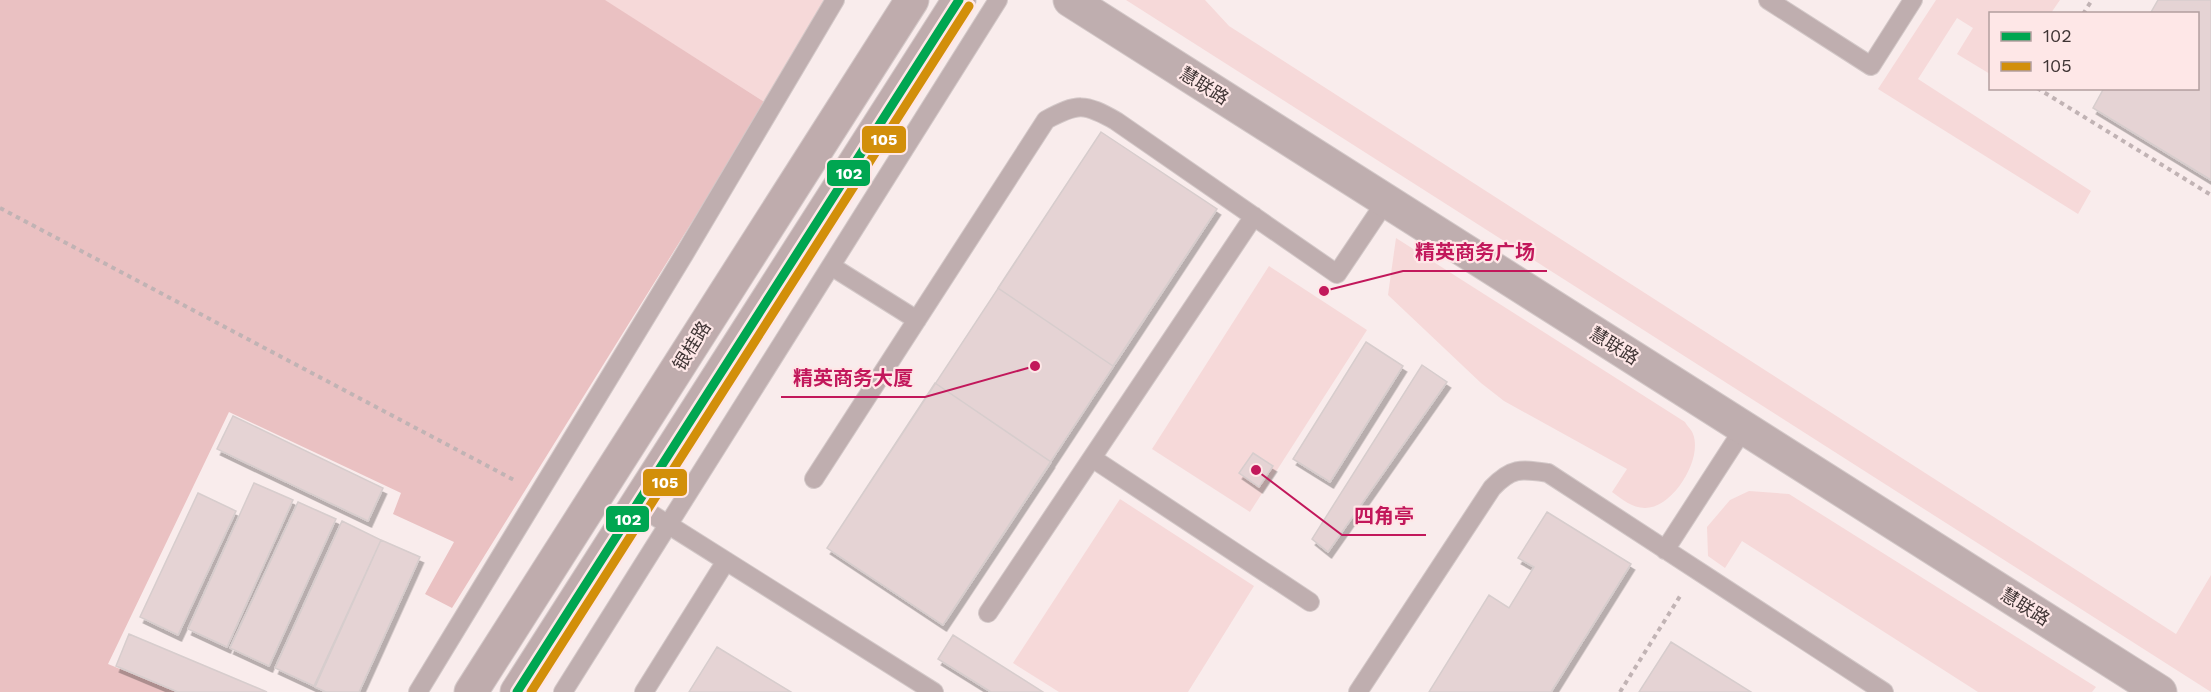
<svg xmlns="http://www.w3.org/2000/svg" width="2211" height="692" viewBox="0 0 2211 692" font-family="'Work Sans','Noto Sans SC',sans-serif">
<defs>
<filter id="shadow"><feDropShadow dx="3.5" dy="6" stdDeviation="0" flood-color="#0004"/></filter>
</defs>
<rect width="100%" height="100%" fill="#f9ecec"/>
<path fill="#f6d9d9" d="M604,0H830L766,103Z
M1126,0H1205L1229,26L2176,634L2211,575V692Z
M1936,0H2060L2051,13L1990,14V74L1957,54L1973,28L1957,18L1918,79L2091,191L2078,214L1878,89Z
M1396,238L1685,422C1687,426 1692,430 1693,434C1703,459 1673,508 1645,508C1632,508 1622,499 1612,492L1627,469L1504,401L1481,383L1388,295Z
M1269,266L1367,330L1250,512L1152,449Z
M1749,491L1789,494L2096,687L2092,692H1978L1742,541L1725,568L1708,556L1707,527L1730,500Z
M1120,499L1254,586L1188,692H1059L1013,663Z"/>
<path fill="#eac1c2" d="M0,0H605L766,103L452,608L425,594L454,542L393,514L401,493L229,412L108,664L176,692H0Z"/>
<path fill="#e5d3d4" stroke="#d7cdcd" stroke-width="1.5" filter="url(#shadow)" d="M2158,0H2211V180L2093,108L2104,88H2198V14H2150Z
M2158,0H2211V180L2093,108L2104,88H2198V14H2150Z
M1101,132L1217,209L943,625L827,548Z
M1101,132L1217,209L1113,366L998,288Z
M1366,342L1403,366L1330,482L1293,459Z
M1422,365L1447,382L1328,552L1312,539Z
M935,383L1051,462L943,625L827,548Z
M233,416L383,488L368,521L217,449Z
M1253,453L1273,466L1259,487L1239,473Z
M254,483L293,500L227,647L188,629Z
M198,493L236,511L178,635L140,617Z
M298,502L336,519L269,666L230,648Z
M1547,512L1631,564L1551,692H1429L1489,595L1509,608L1534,567L1518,558Z
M342,521L381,540L314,686L275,668Z
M381,540L420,557L359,692H326L315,687Z
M129,634L267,692H178L116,666Z
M953,635L1043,692H991L938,659Z
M1671,642L1751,692H1639Z
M717,647L791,692H689Z"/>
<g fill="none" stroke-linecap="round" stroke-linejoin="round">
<g stroke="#d3c8c8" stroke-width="20">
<path id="lane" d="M1768,0L1871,66L1913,0
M831,266L917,320
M1092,458L1310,602
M814,479L1046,120C1078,103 1084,103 1116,121L1337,274L1386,201
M637,505L934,692
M1665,550L1744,428
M988,613L1254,216
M418,692L685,253L835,0
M563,692L998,0
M644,692L726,561
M1358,692L1492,488C1512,467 1521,469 1548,473L1884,692"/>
</g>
<g stroke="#d3c8c8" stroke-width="35">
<path id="street" d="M1070,0L2160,692"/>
</g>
<g stroke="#d3c8c8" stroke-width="35">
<path id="secondary" d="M471,692L912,0
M517,692L959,0"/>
</g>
<path stroke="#c1b3b4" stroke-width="4" stroke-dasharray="4.5 4.5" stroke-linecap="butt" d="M2083,14L2092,0
M2037,88L2211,195
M0,208L514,480
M1620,692L1682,593"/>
<use href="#lane" stroke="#bfaeaf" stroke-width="18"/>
<use href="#street" stroke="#bfaeaf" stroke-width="33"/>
<use href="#secondary" stroke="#bfacad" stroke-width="33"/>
<g stroke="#fee7e7" stroke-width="14">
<path id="bus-1" d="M517,692L959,0"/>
</g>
<g stroke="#fee7e7" stroke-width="14">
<path id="bus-2" d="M531,692L969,6"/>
</g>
<use href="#bus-1" stroke="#00a651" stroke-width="9"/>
<use href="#bus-2" stroke="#d28f0a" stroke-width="9"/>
</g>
<g text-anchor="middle" stroke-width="4.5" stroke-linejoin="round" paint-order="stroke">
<g font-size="18" fill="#3f3434" stroke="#fee7e7">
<text transform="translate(1204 86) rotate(32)" y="6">慧联路</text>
<text transform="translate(692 346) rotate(-58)" y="6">银桂路</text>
<text transform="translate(1614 346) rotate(32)" y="6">慧联路</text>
<text transform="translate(2025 607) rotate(32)" y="6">慧联路</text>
</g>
</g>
<path fill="none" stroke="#c2185b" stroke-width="2" d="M1324 291L1403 271H1547M1035 366L925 397H781M1256 470L1342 535H1426"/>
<g fill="#c2185b" stroke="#fee7e7" stroke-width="2">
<circle cx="1324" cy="291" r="6"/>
<circle cx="1035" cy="366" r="6"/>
<circle cx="1256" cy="470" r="6"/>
</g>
<g font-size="20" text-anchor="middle" font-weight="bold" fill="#c2185b" stroke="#fee7e7" stroke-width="4.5" stroke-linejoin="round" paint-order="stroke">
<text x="1475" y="259">精英商务广场</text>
<text x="853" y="385">精英商务大厦</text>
<text x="1384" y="523">四角亭</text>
</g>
<g stroke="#fee7e7" stroke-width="2">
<rect x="861" y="125" width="46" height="29" rx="6" fill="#d28f0a"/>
<rect x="826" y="159" width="45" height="28" rx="6" fill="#00a651"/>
<rect x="642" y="468" width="46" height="29" rx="6" fill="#d28f0a"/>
<rect x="605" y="505" width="45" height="28" rx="6" fill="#00a651"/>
</g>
<g font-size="16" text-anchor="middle" font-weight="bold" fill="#fff">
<text x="884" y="145">105</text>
<text x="849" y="179">102</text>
<text x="665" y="488">105</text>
<text x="628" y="525">102</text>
</g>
<rect x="1989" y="12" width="210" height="78" fill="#fee7e7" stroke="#b29f9f" stroke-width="1.5"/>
<rect x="2001" y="32" width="30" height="9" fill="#00a651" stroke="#b29f9f" stroke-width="1.5"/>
<text x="2043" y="42" font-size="18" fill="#3f3434">102</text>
<rect x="2001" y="62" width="30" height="9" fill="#d28f0a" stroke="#b29f9f" stroke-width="1.5"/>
<text x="2043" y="72" font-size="18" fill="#3f3434">105</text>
</svg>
